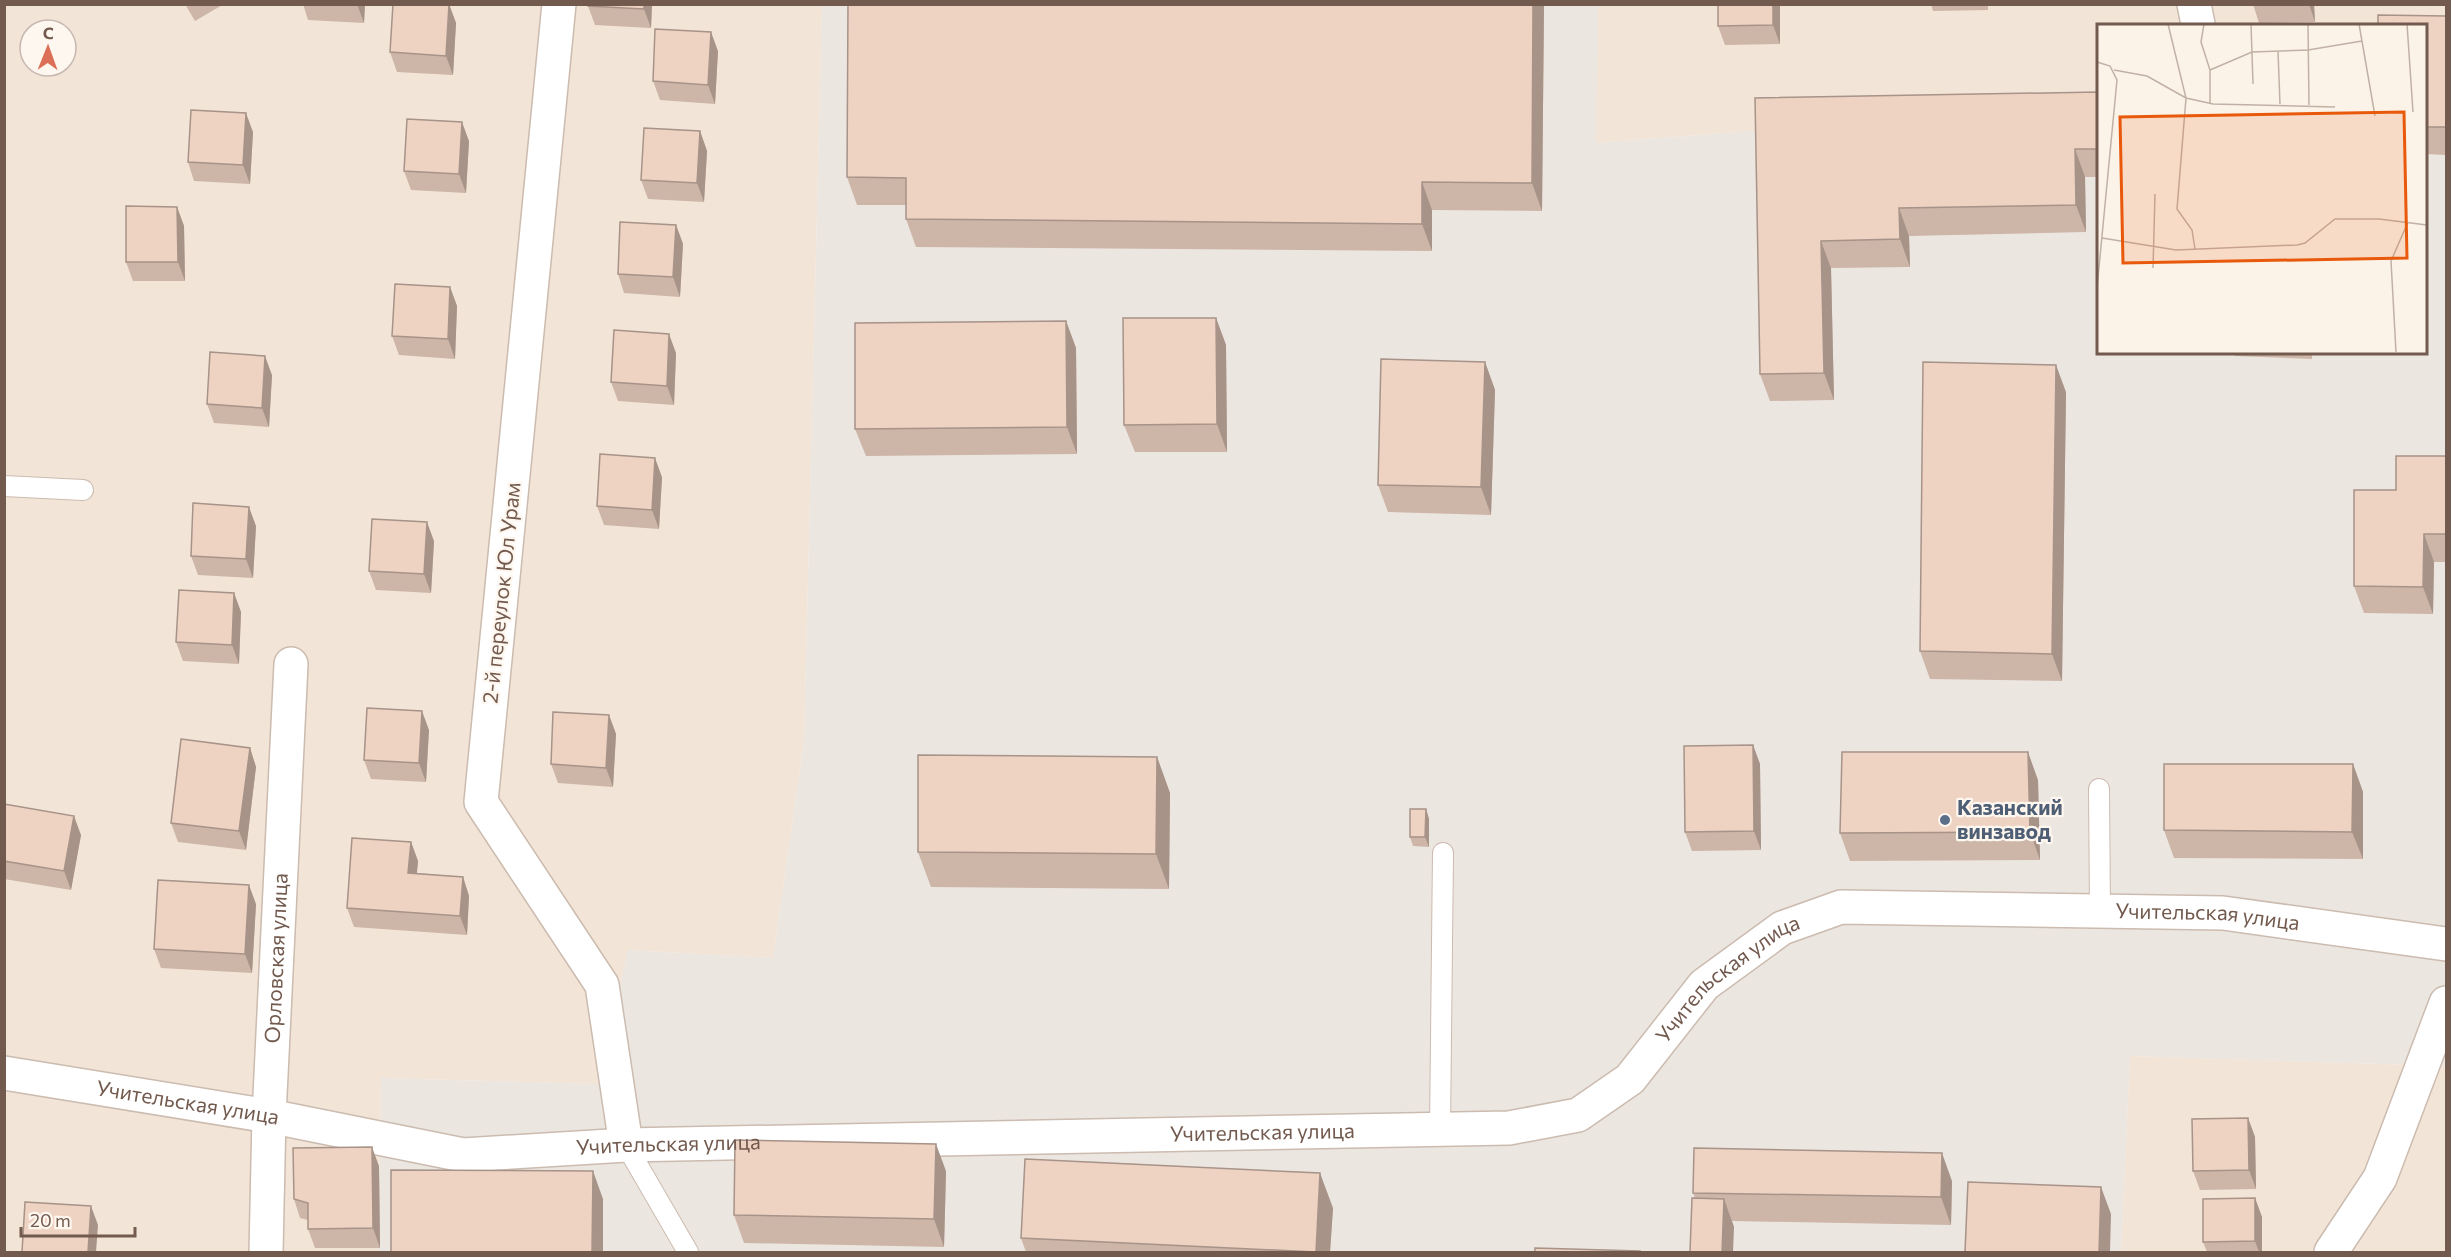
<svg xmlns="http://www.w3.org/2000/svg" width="2451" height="1257" viewBox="0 0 2451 1257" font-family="Commissioner,sans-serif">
<rect width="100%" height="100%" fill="#fbf3e8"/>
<path fill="#f2e5d7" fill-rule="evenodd" d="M5,5H822L804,741L773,958L628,950L599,1084L381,1078L378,1252H5ZM30,30H66V66H30Z
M1598,5H2446V49L2426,26H2098V104L1595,143Z
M2130,1056L2446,1066V1252H2121Z"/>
<path fill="#ece6e1" d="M822,5H1598L1596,143L2098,104V352H2426V48L2446,49V1066L2130,1056L2121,1252H378L381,1078L598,1084L628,950L773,958L804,741Z"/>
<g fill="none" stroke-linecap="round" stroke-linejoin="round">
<g stroke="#ccbbaf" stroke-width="22">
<path id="service" d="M4,486L83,490
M2099,789L2100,911
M1440,1130L1443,853
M626,1145L688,1252"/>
</g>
<g stroke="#ccbbaf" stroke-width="36">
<g id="minor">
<path d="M559,4L481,802L602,985L626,1145"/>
<path d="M2194,4L2198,24"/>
<path id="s1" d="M266,1252L269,1116L291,664"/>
<path d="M2331,1252L2380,1178L2446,1003"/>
</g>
</g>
<g stroke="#ccbbaf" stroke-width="36">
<g id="tertiary">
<path id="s2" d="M4,1073L269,1116L463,1155L626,1145L1509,1128L1578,1115L1630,1079L1704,985L1782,928L1841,907L2223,913L2446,944"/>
</g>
</g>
<use href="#service" stroke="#fff" stroke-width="20"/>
<use href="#minor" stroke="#fff" stroke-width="33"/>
<use href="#tertiary" stroke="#fff" stroke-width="33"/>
</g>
<path fill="#cdb5a7" d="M185,4H224L195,21Z
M303,4H365L364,23L308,20Z
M449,4L456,23L453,75L397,72L390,52Z
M652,4L651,28L595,25L588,6Z
M1544,4L1542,211L1432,210V251L916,247L906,219V205H857L847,177Z
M1718,4H1780V44L1725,45L1718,26Z
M1931,4H1988V10L1933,11Z
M2253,4H2314L2315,22L2259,23Z
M2446,16V155L2426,154V26Z
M718,51L715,104L660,100L653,81Z
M2098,92V177H2085L2086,232L1909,236L1910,267L1831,268L1834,400L1770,401L1760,374L1755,98Z
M700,131L707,151L704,202L648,199L641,180Z
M253,132L250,184L194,181L188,162Z
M469,141L466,193L411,190L404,171Z
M177,207L184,226L185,281H133L126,262Z
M676,225L683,244L680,297L624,293L618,274Z
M450,287L457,306L455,359L399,355L392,336Z
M1216,318L1226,345L1227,452H1135L1124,425Z
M1066,321L1076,348L1077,454L866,456L855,429Z
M2234,352H2312V359L2235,356Z
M676,353L674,405L618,401L611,382Z
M1485,362L1495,390L1491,515L1388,512L1378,485Z
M272,375L269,427L214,423L207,404Z
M2066,392L2062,681L1930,679L1920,651Z
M2446,456V562H2434L2433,614L2364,613L2354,586L2396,490Z
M662,477L659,529L604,525L597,506Z
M256,526L253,578L198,575L191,556Z
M434,541L431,593L376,590L369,571Z
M234,593L241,612L239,664L183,661L176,642Z
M609,715L616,734L613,787L558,783L551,764Z
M429,730L426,782L371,779L364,760Z
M1753,745L1760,764L1761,850L1692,851L1685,832Z
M250,748L256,767L246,850L178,842L171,823Z
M1157,757L1170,793L1169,889L931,887L918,852Z
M2353,764L2363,792V859L2174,858L2164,830Z
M2038,780L2040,860L1850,861L1840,833Z
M4,804L81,835L71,890L4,879Z
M1426,809L1429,819V847L1413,846L1410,837Z
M411,842L418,861L417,873L463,877L469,896L467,935L354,927L347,908Z
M256,904L252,973L161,968L154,949Z
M2248,1118L2255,1137L2256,1189L2200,1190L2193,1171Z
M379,1166L380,1248H315L308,1229V1220L300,1218L294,1199Z
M946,1171L944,1247L744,1243L734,1215Z
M1952,1181L1951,1225L1732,1221L1734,1227L1695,1198L1693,1193Z
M2255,1198L2262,1217V1252H2207L2203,1242Z
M1333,1208L1330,1252H1026L1021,1238Z"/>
<path fill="#a79388" d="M357,4H365L364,23Z
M449,4L456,23L453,75L446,56Z
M644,4H652L651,28L644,9Z
M1533,4H1544L1542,211L1532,183Z
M1773,4H1780V44L1773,25Z
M2309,4H2314L2315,22Z
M711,32L718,51L715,104L708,85Z
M246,113L253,132L250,184L243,165Z
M462,122L469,141L466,193L459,174Z
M700,131L707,151L704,202L697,183Z
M2075,149L2085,177L2086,232L2076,205Z
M1422,182L1432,210V251L1422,224Z
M177,207L184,226L185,281L178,262Z
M1899,208L1909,236L1910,267L1900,239Z
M676,225L683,244L680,297L673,277Z
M1821,241L1831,268L1834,400L1824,373Z
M450,287L457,306L455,359L448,339Z
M1216,318L1226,345L1227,452L1217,424Z
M1066,321L1076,348L1077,454L1067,427Z
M669,334L676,353L674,405L667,386Z
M265,356L272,375L269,427L262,408Z
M1485,362L1495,390L1491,515L1481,487Z
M2056,365L2066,392L2062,681L2052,654Z
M655,458L662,477L659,529L652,510Z
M249,507L256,526L253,578L246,559Z
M427,522L434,541L431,593L424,574Z
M2424,534L2434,562L2433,614L2423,587Z
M234,593L241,612L239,664L232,645Z
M422,711L429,730L426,782L419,763Z
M609,715L616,734L613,787L606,768Z
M1753,745L1760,764L1761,850L1754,831Z
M250,748L256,767L246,850L239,831Z
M2028,752L2038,780L2040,860L2030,832Z
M1157,757L1170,793L1169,889L1156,854Z
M2353,764L2363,792V859L2352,832Z
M1426,809L1429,819V847L1425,837Z
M74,816L81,835L71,890L64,871Z
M411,842L418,861L415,892L408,873Z
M463,877L469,896L467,935L460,916Z
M249,885L256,904L252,973L245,954Z
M2248,1118L2255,1137L2256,1189L2249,1170Z
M936,1144L946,1171L944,1247L934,1219Z
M372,1147L379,1166L380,1248L373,1228Z
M1942,1153L1952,1181L1951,1225L1941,1197Z
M593,1171L603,1199V1252H592Z
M1320,1173L1333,1208L1330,1252H1316Z
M2101,1187L2111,1214L2110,1252H2099Z
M2255,1198L2262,1217V1252H2259L2255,1241Z
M1724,1199L1734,1227L1733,1252H1722Z
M91,1206L98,1225L96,1252H88Z"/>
<path fill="#eed2c2" stroke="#a79388" stroke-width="1.5" d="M393,4H449L446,56L390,52Z
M588,4H644V9L588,6Z
M848,4H1533L1532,183L1422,182V224L906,219V178L847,177Z
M1718,4H1773V25L1718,26Z
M2378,15L2446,16V127H2426V26H2378Z
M655,29L711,32L708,85L653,81Z
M2098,92V149H2075L2076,205L1899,208L1900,239L1821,241L1824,373L1760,374L1755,98Z
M191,110L246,113L243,165L188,162Z
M407,119L462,122L459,174L404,171Z
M644,128L700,131L697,183L641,180Z
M126,206L177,207L178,262H126Z
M620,222L676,225L673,277L618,274Z
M395,284L450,287L448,339L392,336Z
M1123,318H1216L1217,424L1124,425Z
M1066,321L1067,427L855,429V323Z
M614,330L669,334L667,386L611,382Z
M210,352L265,356L262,408L207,404Z
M1381,359L1485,362L1481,487L1378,485Z
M1923,362L2056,365L2052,654L1920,651Z
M600,454L655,458L652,510L597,506Z
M2396,456H2446V534H2424L2423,587L2354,586V490H2396Z
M193,503L249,507L246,559L191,556Z
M372,519L427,522L424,574L369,571Z
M179,590L234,593L232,645L176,642Z
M367,708L422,711L419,763L364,760Z
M553,712L609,715L606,768L551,764Z
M181,739L250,748L239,831L171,823Z
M1753,745L1754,831L1685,832L1684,746Z
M1842,752H2028L2030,832L1840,833Z
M918,755L1157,757L1156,854L918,852Z
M2164,764H2353L2352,832L2164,830Z
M4,804L74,816L64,871L4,861Z
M1410,809H1426L1425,837H1410Z
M352,838L411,842L408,873L463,877L460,916L347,908Z
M158,880L249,885L245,954L154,949Z
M2248,1118L2249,1170L2193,1171L2192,1119Z
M735,1140L936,1144L934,1219L734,1215Z
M372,1147L373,1228L308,1229V1203L294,1199L293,1148Z
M1694,1148L1942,1153L1941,1197L1693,1193Z
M1025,1159L1320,1173L1316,1252L1021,1238Z
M391,1170L593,1171L592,1252H391Z
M1968,1182L2101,1187L2099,1252H1965Z
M1692,1198L1724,1199L1722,1252H1690Z
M2255,1198V1241L2203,1242V1199Z
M25,1202L91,1206L88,1252H22Z
M1535,1248L1640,1251V1252H1535Z"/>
<circle fill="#5c6f8a" stroke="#fef7ef" stroke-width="2" cx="1945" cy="820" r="6"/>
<g text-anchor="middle" stroke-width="4.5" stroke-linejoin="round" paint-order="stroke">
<g font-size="21" fill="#735a4e" stroke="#fef7ef">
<text transform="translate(502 593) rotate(-84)" y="7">2-й переулок Юл Урам</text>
<text dy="7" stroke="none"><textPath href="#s2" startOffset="2292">Учительская улица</textPath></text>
<text dy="7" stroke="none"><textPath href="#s1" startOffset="294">Орловская улица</textPath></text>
<text dy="7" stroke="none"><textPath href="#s2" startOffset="1788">Учительская улица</textPath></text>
<text dy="7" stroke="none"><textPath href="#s2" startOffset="186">Учительская улица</textPath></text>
<text dy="7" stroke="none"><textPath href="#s2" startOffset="1266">Учительская улица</textPath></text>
<text dy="7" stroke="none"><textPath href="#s2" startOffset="672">Учительская улица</textPath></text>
</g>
<g font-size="21" font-weight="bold" fill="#4e5e75" stroke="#fef7ef" text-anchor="start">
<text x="1957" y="815">Казанский<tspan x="1957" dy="24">винзавод</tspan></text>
</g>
</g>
<g transform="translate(2097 24)">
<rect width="330" height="330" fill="#fbf3e8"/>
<path fill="none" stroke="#c1b1a5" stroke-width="1.5" d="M71,0L89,74L80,185L95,206L98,225M107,0L104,18L113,46V80M154,0L156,60M211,0L212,81M262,0L278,92M310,0L316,88M181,27L183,80M0,38L13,42L20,56L0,264M17,46L50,52L89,74L116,80L238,83M113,46L155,28L211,26L265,17M5,214L79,226L200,221L208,219L238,195H282L330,201M56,244L58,170M299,328L294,237L311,198"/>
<path fill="#e8590c" fill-opacity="0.15" stroke="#e8590c" stroke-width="3" d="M307,88L310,234L26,239L23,93Z"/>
<rect width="330" height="330" fill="none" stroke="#735a4e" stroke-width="3"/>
</g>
<rect width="2451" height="1257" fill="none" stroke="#735a4e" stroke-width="12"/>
<g transform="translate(48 48) rotate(1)"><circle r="28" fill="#fef7ef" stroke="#c6b8af" stroke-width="1.5"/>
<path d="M0-4.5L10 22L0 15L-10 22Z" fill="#db6f58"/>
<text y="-9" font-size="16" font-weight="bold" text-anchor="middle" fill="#735a4e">С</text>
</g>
<path d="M21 1227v9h114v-9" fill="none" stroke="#735a4e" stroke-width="3"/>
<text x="30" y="1227" font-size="18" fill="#735a4e" stroke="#fef7ef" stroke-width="4.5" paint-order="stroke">20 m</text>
</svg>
